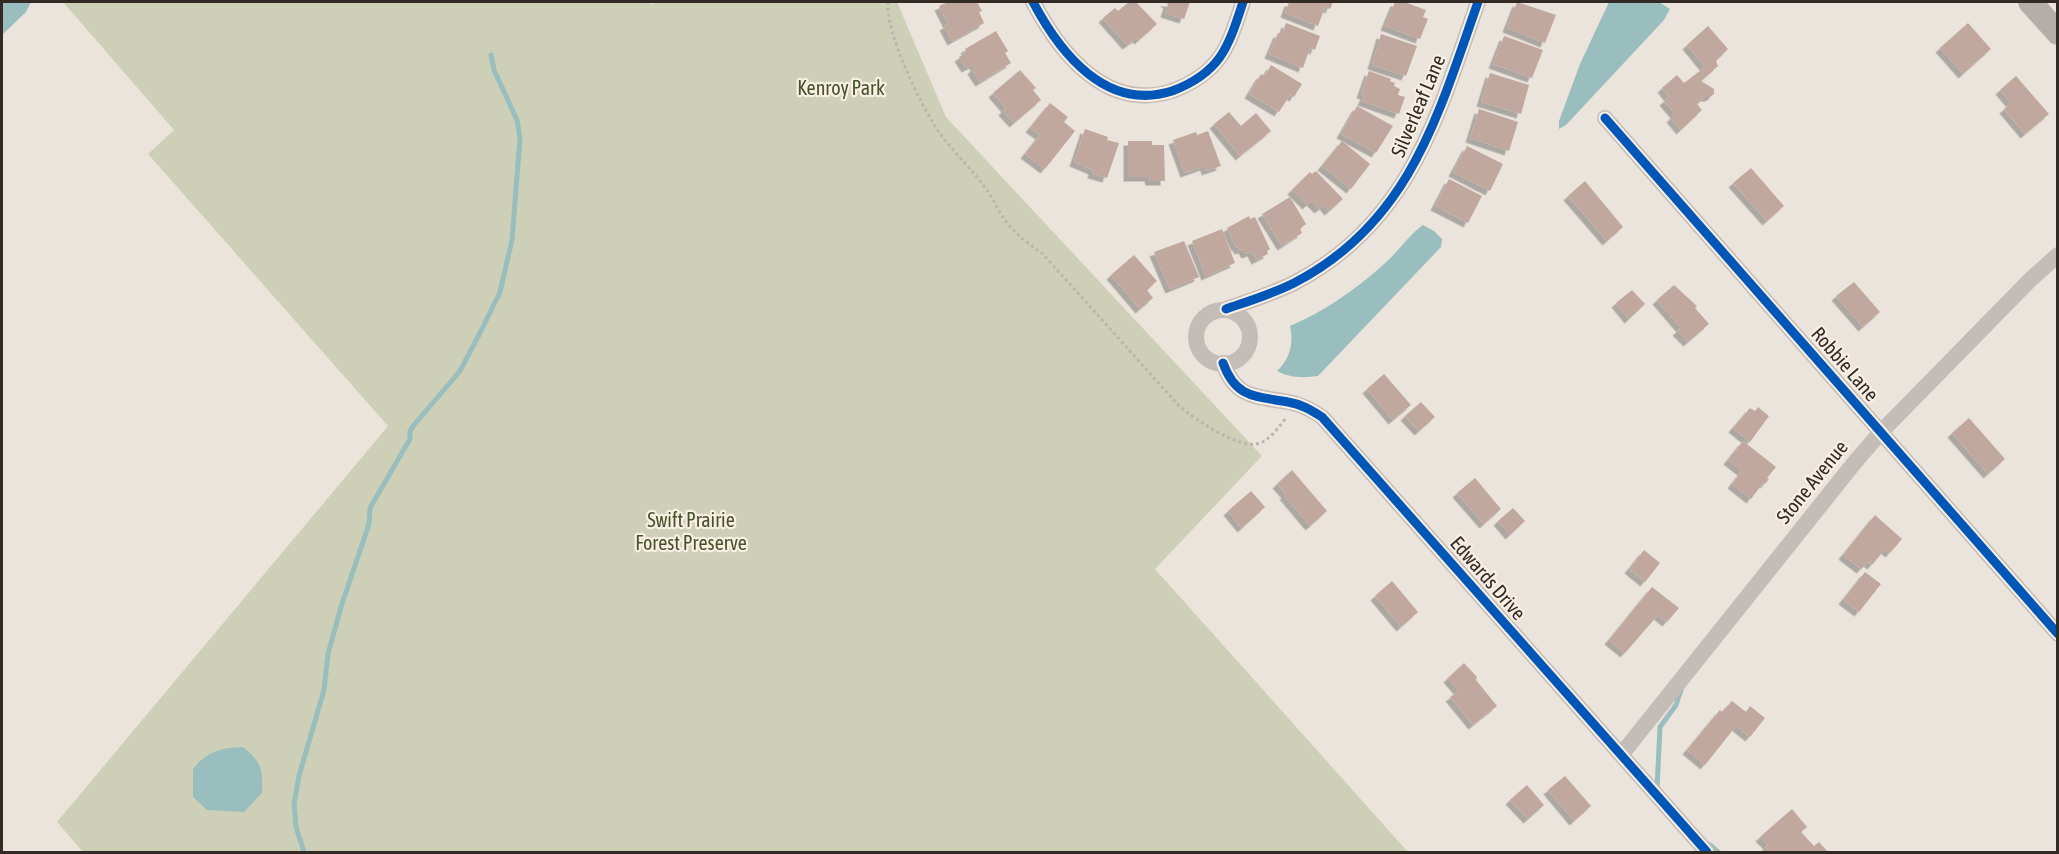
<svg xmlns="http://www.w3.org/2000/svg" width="2059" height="854" viewBox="0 0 2059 854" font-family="'Asap Condensed',sans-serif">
<defs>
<filter id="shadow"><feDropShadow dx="-4.5" dy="4.5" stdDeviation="0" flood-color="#0004"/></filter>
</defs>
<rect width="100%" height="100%" fill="#ebe4dd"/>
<path fill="#cdd0b6" d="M63,2H649L652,5L653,2H897L946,117L1262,456L1155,569L1408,852H83L57,822L388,426L148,154L174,130Z"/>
<path fill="#99bebd" d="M2,2H31L26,12L2,35Z
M1609,2H1659L1670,9L1664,20L1566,125L1559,129V121L1580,64Z
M1423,225L1434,231L1442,239L1441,247L1318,376C1303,378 1290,378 1277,371C1290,359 1294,342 1290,326C1325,311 1355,290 1383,265C1397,253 1409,235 1423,225Z
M243,747C262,762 263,770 262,793L244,812L207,810L193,797V769C207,751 221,748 243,747Z"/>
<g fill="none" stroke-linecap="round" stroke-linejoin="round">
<path stroke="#99bebd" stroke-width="5" d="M1657,789L1660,727L1676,705L1682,687
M1710,845L1718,852
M304,852L296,827L294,804L299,776L324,690L328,654L341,607L369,524L370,508L410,439V431L414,425L460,371L482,329L500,292L512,240L520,138L517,120L494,70L491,55"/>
</g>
<path fill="#c0a89e" filter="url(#shadow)" d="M948,2H977L982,11L979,12L984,23L952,41L944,26L948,24L939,6Z
M1129,2H1136L1157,24L1139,40L1137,38L1127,45L1103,18L1115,8L1118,11Z
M1164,2H1190L1184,19L1165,13L1168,4Z
M1289,2H1333L1330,9L1325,7L1318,26L1285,13Z
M1395,2H1404L1426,10L1423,17L1428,19L1420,39L1385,26Z
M1517,2L1556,15L1545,43L1507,28Z
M1286,23L1320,36L1315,50L1310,48L1303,68L1269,54L1278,33L1282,34Z
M1968,23L1991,49L1963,74L1940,48Z
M1708,26L1728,49L1716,61L1718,66L1701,81L1714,89V94L1710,97H1705L1697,104L1702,110L1681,130L1671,118L1675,114L1664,101L1669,97L1662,88L1677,75L1684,83L1705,67L1687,45Z
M996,31L1008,51L1005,53L1011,63L980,82L972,70L975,67L974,64L966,68L959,57L967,52L965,49Z
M1381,34L1417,46L1406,76L1372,65Z
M1504,36L1543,50L1532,78L1493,64Z
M1271,65L1302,84L1294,97L1290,95L1279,112L1249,94L1261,74L1265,76Z
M1020,70L1036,88L1033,90L1041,100L1014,123L1003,111L1006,108L993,93Z
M1369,71L1391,79L1390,81L1395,83L1394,86L1400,89L1398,95L1405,97L1399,114L1362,101L1365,95L1361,94Z
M1490,73L1529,85L1521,114L1481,102Z
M2016,76L2049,114L2025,134L2004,109L2011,103L2000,90Z
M1050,103L1068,117L1064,122L1075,131L1045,169L1025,154L1040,135L1030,128Z
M1357,106L1393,126L1376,153L1341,134Z
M1479,109L1518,122L1509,151L1470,138Z
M1229,112L1241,126L1256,113L1271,131L1240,156L1214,124Z
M1085,129L1108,137L1107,140L1119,143L1107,178L1092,174L1093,170L1074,162Z
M1208,131L1221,166L1206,171L1205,166L1185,173L1173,140L1196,132L1197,135Z
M1128,141H1152V145H1164L1165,181H1150L1149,177H1128Z
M1342,141L1370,164L1351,189L1322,166Z
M1467,146L1503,164L1490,191L1453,172Z
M1751,168L1784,206L1767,221L1733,183Z
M1316,171L1343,199L1329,211L1324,205L1319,209L1311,201L1307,205L1292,190L1310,172L1312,174Z
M1449,179L1482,196L1468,223L1435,206Z
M1585,181L1623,227L1607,241L1568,196Z
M1290,197L1306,224L1300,229L1302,233L1282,246L1262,214Z
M1249,216L1250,219L1255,217L1270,249L1267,251L1268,254L1256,260L1252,252L1246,254L1243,249L1239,250L1237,246L1236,247L1227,228Z
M1222,229L1235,263L1206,276L1192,241Z
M1184,241L1199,277L1170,289L1154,252Z
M1134,255L1157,281L1147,290L1153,298L1140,309L1111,275Z
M1854,282L1880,312L1863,327L1836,296Z
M1674,285L1697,306L1695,308L1709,324L1688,342L1677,331L1681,328L1657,300Z
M1632,290L1645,304L1629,319L1616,303Z
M1384,374L1411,405L1393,420L1367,389Z
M1421,402L1435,417L1419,431L1405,416Z
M1758,407L1769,416L1750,442L1733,428L1750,408L1755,411Z
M1969,418L2005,459L1988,474L1952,433Z
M1743,441L1776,467L1767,478L1769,479L1765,484L1763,483L1751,499L1732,484L1742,471L1728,460Z
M1292,470L1327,511L1310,526L1284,495L1286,494L1277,484Z
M1475,478L1501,509L1484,524L1457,493Z
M1251,491L1265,507L1242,528L1228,511Z
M1513,508L1525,521L1510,535L1498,521Z
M1875,515L1902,539L1890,553L1885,549L1872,565L1868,562L1861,569L1843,555Z
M1644,550L1660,563L1645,582L1629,569Z
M1865,572L1881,584L1859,612L1843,600Z
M1392,581L1418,612L1401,627L1375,596Z
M1652,587L1679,608L1667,622L1658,615L1625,653L1609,640Z
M1464,663L1477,677L1476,680L1497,706L1473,725L1450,697L1459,691L1448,678Z
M1732,701L1746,712L1750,706L1765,718L1750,737L1736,726L1705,765L1687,750L1720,710L1722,712Z
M1565,776L1591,806L1574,821L1548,790Z
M1527,785L1544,805L1528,819L1510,800Z
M1792,809L1807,827L1801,832L1814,846L1819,842L1828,852H1798L1797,851L1795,852H1769L1765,848L1768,845L1760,837Z"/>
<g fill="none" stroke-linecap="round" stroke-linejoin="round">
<path stroke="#bdb5af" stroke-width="3" stroke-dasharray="3 3" stroke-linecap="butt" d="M888,2C885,32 921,106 939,132C953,152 972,169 986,189C994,200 999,213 1008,224C1018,236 1030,245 1043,254L1180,407C1196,419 1240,451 1260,443C1270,440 1280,425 1287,417"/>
<path stroke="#c4bcb6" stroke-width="16" d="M1033,2C1060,53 1106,112 1172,91C1191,84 1208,74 1220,57C1231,41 1237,20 1243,2
M1605,118L2058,634
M1226,309C1249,301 1272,294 1294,283C1410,223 1438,115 1478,2
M1196 337a27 27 0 1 1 54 0a27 27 0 1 1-54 0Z
M1223,363C1236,399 1256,396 1288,402C1301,404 1311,410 1322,417L1707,852
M1621,755L1855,462L1881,432L2031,279L2058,255"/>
<path stroke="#b5ada7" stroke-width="24" d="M2030,2L2058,33"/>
<g stroke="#f9efe4" stroke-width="13">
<path id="cycleway" d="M1033,2C1060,53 1106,112 1172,91C1191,84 1208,74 1220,57C1231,41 1237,20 1243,2
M1605,118L2058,634
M1226,309C1249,301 1272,294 1294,283C1410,223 1438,115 1478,2
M1223,363C1236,399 1256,396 1288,402C1301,404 1311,410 1322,417L1707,852"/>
</g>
<use href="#cycleway" stroke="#0057b8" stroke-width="9"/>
</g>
<g text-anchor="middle" stroke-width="4.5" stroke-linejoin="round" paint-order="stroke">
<g font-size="20" fill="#455329" stroke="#f9efe4">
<text x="841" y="95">Kenroy Park</text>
<text x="691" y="527">Swift Prairie<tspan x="691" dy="23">Forest Preserve</tspan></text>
</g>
<g font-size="20" fill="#342a25" stroke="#f9efe4">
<text transform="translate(1418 106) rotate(-67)" y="7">Silverleaf Lane</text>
<text transform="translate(1845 364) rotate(49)" y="7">Robbie Lane</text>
<text transform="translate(1812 482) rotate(-51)" y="7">Stone Avenue</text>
<text transform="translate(1488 578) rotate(49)" y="7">Edwards Drive</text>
</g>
</g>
<rect width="2059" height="854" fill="none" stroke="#342a25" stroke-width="6"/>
</svg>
